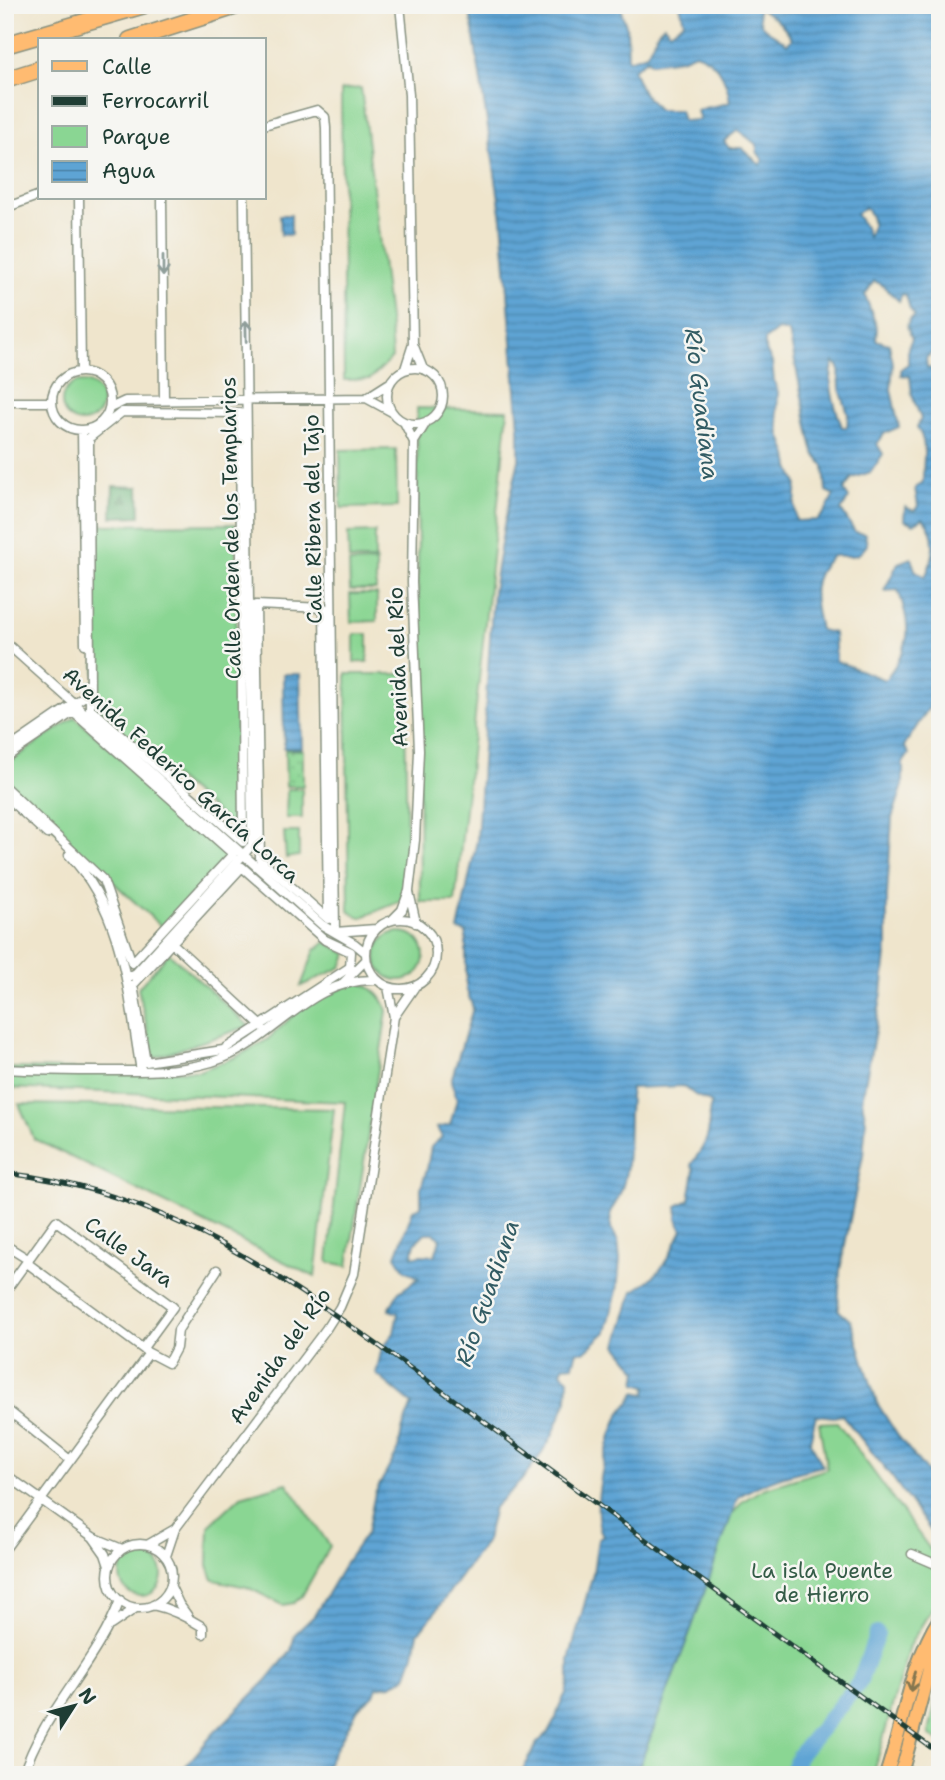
<svg xmlns="http://www.w3.org/2000/svg" width="945" height="1780" viewBox="0 0 945 1780" font-family="'Shantell Sans',sans-serif">
<defs>
<pattern id="forest-firs" width="22" height="20" patternUnits="userSpaceOnUse" patternTransform="scale(1.75)"><rect width="22" height="20" fill="#6fb77d"/><path d="M5 1l3.5 6h-7zM16 11l3.5 6h-7z" fill="#5b9667"/></pattern>
<pattern id="garden-dots" width="8" height="8" patternUnits="userSpaceOnUse" patternTransform="scale(1.75)"><rect width="8" height="8" fill="#8ad693"/><path d="M2 2h.1M6 6h.1" fill="none" stroke="#70af79" stroke-width="1.8" stroke-linecap="round"/></pattern>
<pattern id="water-rules" width="6" height="5" patternUnits="userSpaceOnUse" patternTransform="scale(1.75)"><rect width="6" height="5" fill="#5ea4d4"/><path d="M0 2.5h6" fill="none" stroke="#4d87ad"/></pattern>
</defs>
<rect width="100%" height="100%" fill="#f6f6f2"/>
<filter id="ink" filterUnits="userSpaceOnUse"><feTurbulence type="fractalNoise" baseFrequency=".0143" numOctaves="2"/><feDisplacementMap in="SourceGraphic" scale="14" xChannelSelector="R" yChannelSelector="G"/><feConvolveMatrix kernelMatrix="1 2 1 2 8 2 1 2 1" color-interpolation-filters="sRGB"/></filter>
<filter id="wash" filterUnits="userSpaceOnUse"><feTurbulence type="fractalNoise" baseFrequency=".00686" numOctaves="4" result="noise"/><feDisplacementMap in="SourceGraphic" scale="28" xChannelSelector="R" yChannelSelector="G"/><feGaussianBlur stdDeviation="1.57" result="paint"/><feColorMatrix in="noise" values="0 0 0 0 0 0 0 0 0 0 0 0 0 0 0 0 0 1.4 0 .05"/><feComposite in="paint" operator="in"/></filter>
<g filter="url(#wash)">
<rect width="100%" height="100%" fill="#efe5cc"/>
<path fill="#8ad693" stroke="#548a64" stroke-width="2" d="M361,88L390,327L392,358L370,379L344,380L341,90Z
M62 402a20 20 0 1 1 40 0a20 20 0 1 1-40 0Z
M417,408L508,410L455,902H420Z
M396,449L397,507L341,508L340,450Z
M236,524L237,830L96,711L94,525Z
M375,532V560H349L348,533Z
M376,562V590H350L349,563Z
M350,594H377V621L351,622Z
M354,634H368V662H354Z
M346,674H405L407,885H404L401,901L360,918L349,911Z
M75,717L229,856L162,927L5,783V765Z
M287,789H302V818H286Z
M284,832H299V856L286,858Z
M376 956a24 24 0 1 1 48 0a24 24 0 1 1-48 0Z
M326,942L347,954L342,967L301,986L315,950Z
M169,953L249,1026L154,1058L138,988Z
M362,983C374,989 384,997 387,1011L348,1266L328,1262L345,1102L5,1088V1068L199,1071L236,1057L267,1040L300,1009L349,984Z
M19,1104L334,1109L315,1277L34,1139Z
M837,1422L940,1563V1595L909,1646L873,1775H636L693,1624L731,1516L743,1501L763,1489L827,1469L819,1423Z
M287,1483L330,1546L302,1596L294,1603L283,1605L247,1587L213,1580L208,1565L209,1526L241,1496Z
M120 1575a21 21 0 1 1 42 0a21 21 0 1 1-42 0Z
M940,1676V1742L929,1734Z"/>
<path fill="url(#forest-firs)" stroke="#477a58" stroke-width="2" d="M113,486L139,487L140,516L112,517Z"/>
<path fill="url(#garden-dots)" stroke="#548a64" stroke-width="2" d="M285,750H303V786H286Z"/>
<path fill="url(#water-rules)" stroke="#3e7084" stroke-width="2" fill-rule="evenodd" d="M469,5H622V14L627,28L628,60L647,54L658,31L664,25L670,32L684,22L680,5H940V350H935L926,358L927,368L940,369V689L936,692L939,701L928,709L904,746L909,754L903,763V785L892,818L887,895V945L882,993L862,1100L866,1122L863,1155L840,1270L838,1310L851,1321L877,1403L898,1436L940,1488V1544L892,1477L842,1415L834,1417L816,1415L810,1441L823,1466C793,1473 764,1480 738,1497L693,1624L636,1775H520L537,1743L548,1733L556,1718L559,1707L566,1693L569,1680V1660L593,1573L598,1539L603,1535C589,1515 607,1436 620,1414C625,1406 632,1402 635,1392L646,1394L647,1386L636,1383L638,1371L617,1345L633,1291C664,1273 667,1260 682,1230L677,1218V1206L689,1200L694,1170L691,1165C699,1153 708,1142 709,1127C709,1117 708,1112 712,1103L695,1095L683,1086L631,1088C625,1130 636,1177 610,1212L611,1228L618,1241L620,1260L617,1291L606,1332L584,1352L577,1351L573,1365L563,1366L561,1373L568,1379L567,1400L552,1436L542,1453L521,1481L494,1507L486,1541L430,1619L418,1633L414,1654L406,1677L391,1685L377,1687L374,1695L358,1709L321,1775H178L214,1733L268,1679L291,1651L295,1634L314,1616L346,1562L367,1532L375,1493L398,1451L402,1430L412,1404L376,1374L382,1348L394,1333L398,1313L389,1310L398,1293L419,1278L405,1270L396,1256L413,1210L421,1207V1188L427,1169L431,1147L442,1137L437,1128L450,1125L457,1099L451,1081L473,1008L466,988V932L458,930L477,840L493,591L504,525L519,460V428L502,219ZM758,7C772,16 784,23 792,39L787,44C771,29 758,34 758,7ZM695,53C717,60 727,79 730,102C720,107 706,105 697,111L700,120L683,121L680,110H658L642,91L633,70L647,59L651,63L681,59ZM738,130L757,145V152L763,160L760,165L742,148H729L724,141ZM865,207C873,217 875,226 868,237L866,229L856,214ZM874,281L881,284L899,301L902,294L906,295L910,309L915,316L910,319L907,326L912,339L908,347V364L901,369V375L910,376L912,395L921,419L917,427C929,445 922,463 923,482L915,488L918,506L914,511L905,507L904,520L914,524L923,518C938,534 934,559 925,577L915,570L911,558L898,563L884,591L898,590C913,630 911,646 885,680L836,661L834,633L820,630C814,599 807,580 832,556C850,554 855,562 867,545L865,534L855,532L841,510L849,498L844,490L852,478L871,472L883,454L877,444L885,433L899,427L891,390L893,363L889,344L876,340L877,328L865,295ZM778,330L789,332L810,437L814,453L824,466L826,491L834,495L825,512L818,520L796,521L795,505L797,484L790,467L788,455L780,434L777,412L778,392L774,381L772,362L765,349V340ZM834,362L839,367L840,389L848,414L847,427H842C835,406 826,384 834,362ZM425,1233H434L440,1239L435,1256L421,1255L412,1257L415,1243Z
M280,215H291V235H281Z
M283,674H300L302,748H284Z"/>
<g fill="none" stroke-linecap="round" stroke-linejoin="round">
<path stroke="#5ea4d4" stroke-width="16" d="M790,1775L799,1755L859,1683L877,1634"/>
</g>
</g>
<g filter="url(#ink)">
<g fill="none" stroke-linecap="round" stroke-linejoin="round">
<g stroke="#879180" stroke-width="11">
<path id="street" d="M400,5L409,95L413,344L423,369
M264,125L317,110L325,117L326,128L335,932
M79,198L81,371
M162,198L164,400
M5,208L40,195
M387 396a28 28 0 1 1 56 0a28 28 0 1 1-56 0Z
M405,369L413,344
M52 401a29 29 0 1 1 58 0a29 29 0 1 1-58 0Z
M366,398L388,384
M5,402H51
M110,408L125,401L366,398L390,411
M122,412L240,413L243,842L90,708L89,438Z
M82,430L85,644
M414,442L427,421
M256,605L324,608L328,919L260,859Z
M5,642L322,925L355,944L366,953
M5,751L85,696V685
M5,758L73,712L233,854L132,963L103,880L5,787
M5,796L47,834
M69,855C125,913 128,996 141,1071
M242,867L325,940L351,952L350,967L223,1050L146,1062L133,985Z
M409,892L416,923
M366 954a35 35 0 1 1 70 0a35 35 0 1 1-70 0Z
M392,920L402,910L409,891L415,840L419,751L412,582L414,442L404,422
M335,932L376,929
M170,941L263,1027
M126,978L136,973L252,845L244,198
M343,983L366,960
M394,1017L414,988
M5,1069C41,1071 76,1071 112,1071C149,1071 188,1072 223,1058C278,1036 311,978 376,980
M5,1245L29,1260
M27,1263L146,1351
M5,1292L56,1221L173,1307L143,1348
M5,1408L70,1460
M5,1474L93,1537L122,1549
M93,1537L105,1554L109,1566
M108 1576a32 32 0 1 1 64 0a32 32 0 1 1-64 0Z
M149,1544L175,1529
M5,1549L149,1353L168,1363L176,1348L178,1330L217,1270
M912,1554L940,1566
M166,1556L175,1529L326,1329L340,1307L354,1274L394,1017L388,987
M171,1587L179,1604L187,1615
M153,1605C172,1609 187,1617 203,1627V1634
M111,1625L136,1608
M23,1775C43,1711 97,1663 120,1600"/>
</g>
<g stroke="#879180" stroke-width="16">
<path id="primary" d="M886,1775C904,1723 910,1665 940,1618
M899,1775L904,1763L931,1662L940,1642"/>
</g>
<g stroke="#879180" stroke-width="19">
<path id="highway" d="M130,40L240,5
M5,45L144,5
M5,80L40,69"/>
</g>
<use href="#street" stroke="#fff" stroke-width="8"/>
<use href="#primary" stroke="#ffbb71" stroke-width="12"/>
<use href="#highway" stroke="#ffbb71" stroke-width="16"/>
<g stroke="#1f3d34" stroke-width="5">
<path id="rail" d="M5,1173C140,1188 240,1249 348,1324C414,1370 478,1417 543,1465C675,1561 807,1657 940,1754"/>
</g>
<use href="#rail" stroke="#f6f6f2" stroke-width="2.5" stroke-dasharray="8" stroke-linecap="butt"/>
</g>
<defs><path id="oneway-shaft" d="M-6 0H5M1.5-3L5.5 0L1.5 3" fill="none" stroke-width="1.6" stroke-linecap="round" stroke-linejoin="round" transform="scale(1.75)"/></defs>
<g stroke="#8f9e9a">
<use href="#oneway-shaft" transform="translate(163 266) rotate(90)"/>
<use href="#oneway-shaft" transform="translate(246 331) rotate(-91)"/>
</g>
<use stroke="#84764f" href="#oneway-shaft" transform="translate(913 1681) rotate(104)"/>
</g>
<g text-anchor="middle" stroke-width="5" stroke-linejoin="round" paint-order="stroke">
<g font-size="21" fill="#1f3d34" stroke="#f6f6f2">
<text transform="translate(313 519) rotate(-91)" y="7">Calle Ribera del Tajo</text>
<text transform="translate(231 528) rotate(-91)" y="7">Calle Orden de los Templarios</text>
<text transform="translate(398 667) rotate(-92)" y="7">Avenida del Río</text>
<text transform="translate(181 775) rotate(42)" y="7">Avenida Federico García Lorca</text>
<text transform="translate(129 1252) rotate(36)" y="7">Calle Jara</text>
<text transform="translate(280 1356) rotate(-55)" y="7">Avenida del Río</text>
</g>
<g font-size="21" fill="#345c47" stroke="#f6f6f2">
<text x="822" y="1578">La isla Puente<tspan x="822" dy="24">de Hierro</tspan></text>
</g>
<g font-size="23" font-style="italic" fill="#325c64" stroke="#f6f6f2">
<text transform="translate(702 404) rotate(83)" y="8">Río Guadiana</text>
<text transform="translate(487 1293) rotate(-71)" y="8">Río Guadiana</text>
</g>
</g>
<rect width="945" height="1780" fill="none" stroke="#f6f6f2" stroke-width="28"/>
<rect x="38" y="38" width="228" height="161" fill="#f6f6f2" stroke="#a0aca6" stroke-width="2"/>
<rect x="52" y="61" width="35" height="10" fill="#ffbb71" stroke="#a0aca6" stroke-width="2"/>
<text x="102" y="74" font-size="21" fill="#1f3d34">Calle</text>
<rect x="52" y="96" width="35" height="10" fill="#1f3d34" stroke="#a0aca6" stroke-width="2"/>
<text x="102" y="108" font-size="21" fill="#1f3d34">Ferrocarril</text>
<rect x="52" y="126" width="35" height="21" fill="#8ad693" stroke="#a0aca6" stroke-width="2"/>
<text x="102" y="144" font-size="21" fill="#1f3d34">Parque</text>
<rect x="52" y="161" width="35" height="21" fill="url(#water-rules)" stroke="#a0aca6" stroke-width="2"/>
<text x="102" y="178" font-size="21" fill="#1f3d34">Agua</text>
<g transform="translate(74 1706) rotate(54)" stroke="#f6f6f2" stroke-width="5" paint-order="stroke">
<path d="M0-5L12 26L0 18L-12 26Z" fill="#1f3d34"/>
<text y="-10" font-size="19" font-weight="bold" text-anchor="middle" fill="#1f3d34">N</text>
</g>
</svg>
